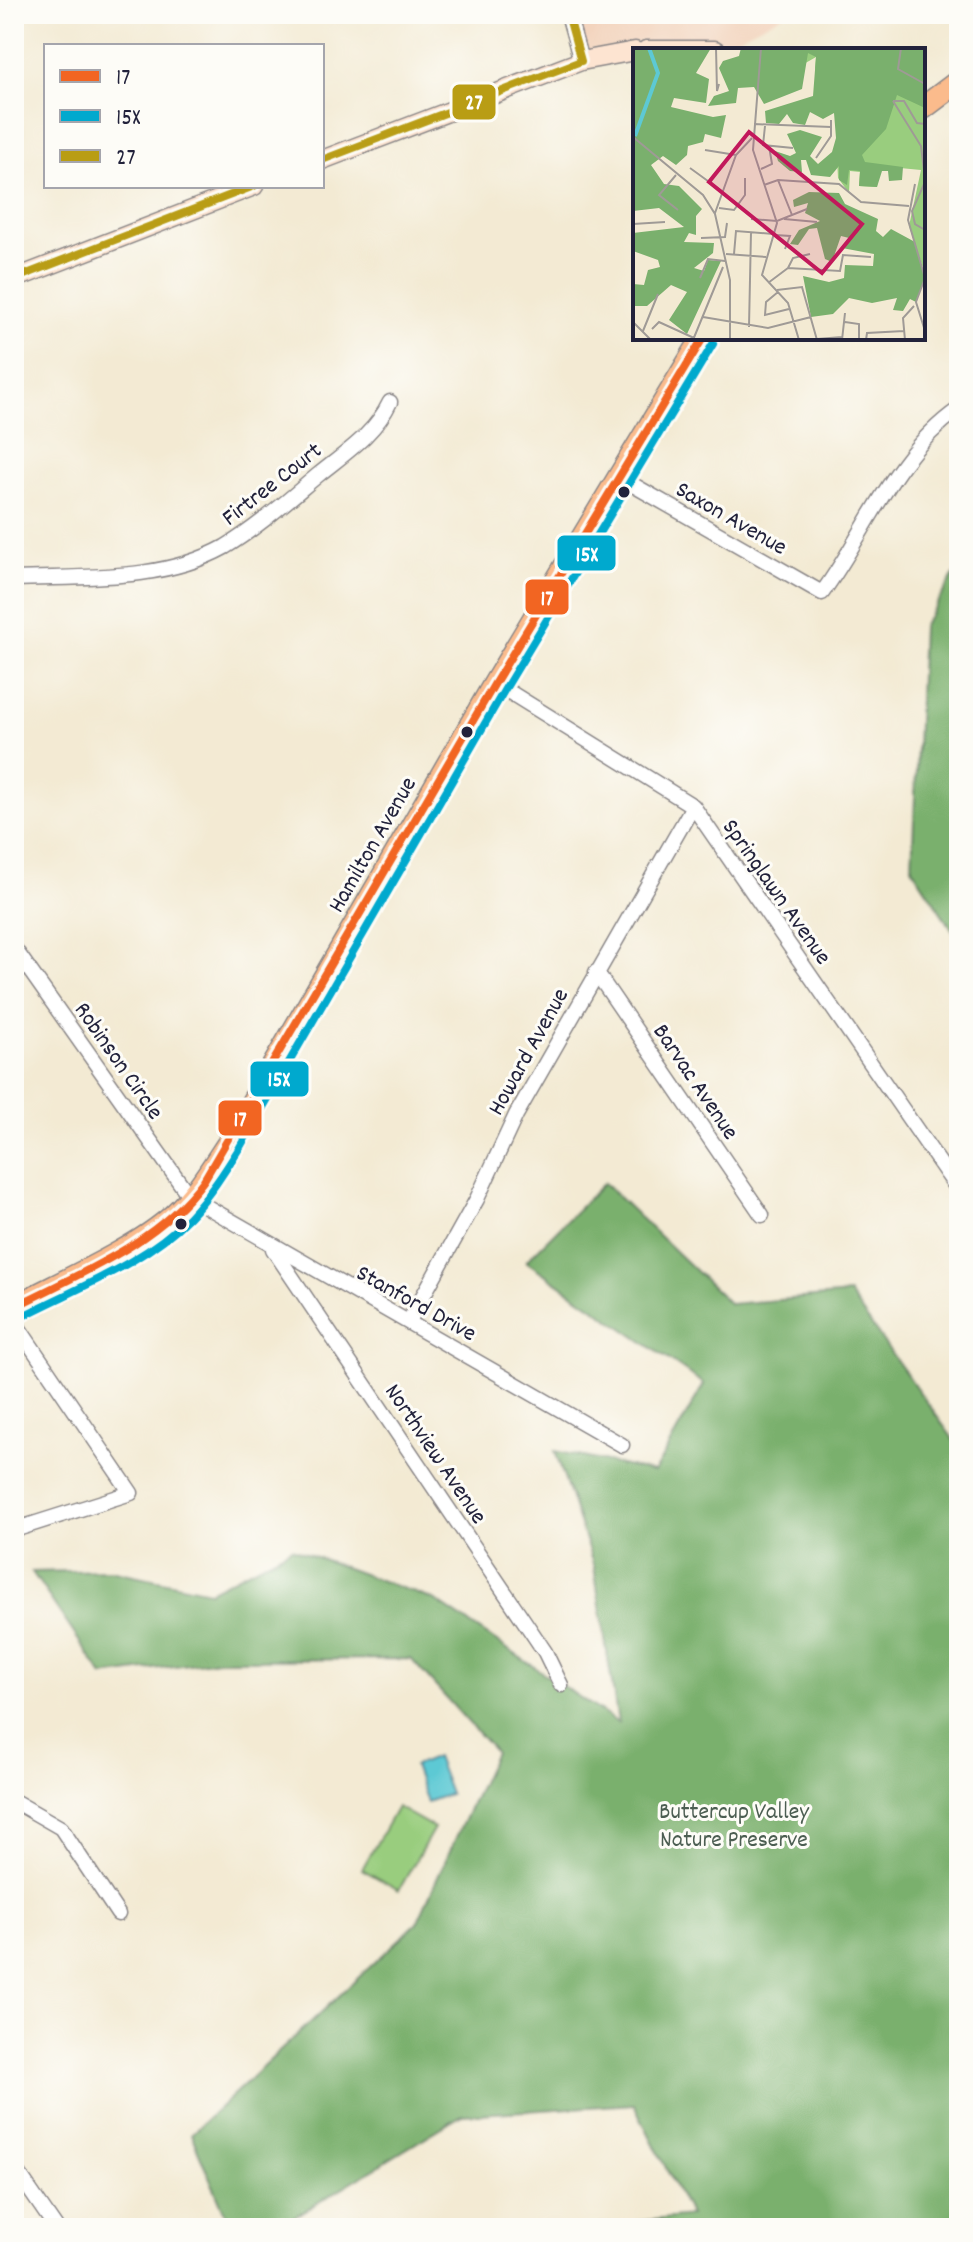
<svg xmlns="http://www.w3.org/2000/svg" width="973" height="2242" viewBox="0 0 973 2242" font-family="Dekko,sans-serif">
<rect width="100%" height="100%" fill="#fdfcf7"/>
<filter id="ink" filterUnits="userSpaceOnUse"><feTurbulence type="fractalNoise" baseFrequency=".0125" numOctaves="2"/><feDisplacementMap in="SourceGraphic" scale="16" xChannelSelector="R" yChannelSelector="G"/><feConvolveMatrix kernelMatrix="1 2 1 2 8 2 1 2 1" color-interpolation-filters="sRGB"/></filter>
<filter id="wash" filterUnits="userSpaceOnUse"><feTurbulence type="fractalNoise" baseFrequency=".006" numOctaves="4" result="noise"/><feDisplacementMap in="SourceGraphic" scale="32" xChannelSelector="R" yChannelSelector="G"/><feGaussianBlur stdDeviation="1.8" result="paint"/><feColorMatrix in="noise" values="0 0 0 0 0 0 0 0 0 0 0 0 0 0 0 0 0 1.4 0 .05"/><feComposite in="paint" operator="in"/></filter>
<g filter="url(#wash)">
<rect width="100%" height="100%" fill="#f3ead3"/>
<path fill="#f3d4be" d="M568,14H785L713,50L581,61Z"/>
<path fill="#99cd7e" stroke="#5e785c" stroke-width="2" d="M397,1807L434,1828L399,1890L362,1869Z"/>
<path fill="#7ab06d" stroke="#4e6954" stroke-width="2" d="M959,567V940L912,868L922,627Z
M604,1183L730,1304L849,1294L959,1447V2228H580L690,2216L634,2104L462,2115L276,2228H231L191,2134L417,1923L495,1752L411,1659L218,1660L103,1676L32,1572L110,1570L209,1591L292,1548L434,1600L618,1723L594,1567L555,1451L654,1472L704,1384L526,1261Z"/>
<path fill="#5dc9d4" stroke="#407688" stroke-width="2" d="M436,1757L450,1794L427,1802L414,1766Z"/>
</g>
<g filter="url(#ink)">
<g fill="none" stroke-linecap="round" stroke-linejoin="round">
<g stroke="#8a8687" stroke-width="17">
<path id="street" d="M568,14L581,61
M14,238L17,278
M621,478L822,593C868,530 893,455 959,409
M14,579C84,576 162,582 225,547C258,527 288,500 318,475C345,453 375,434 390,402
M495,683L693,806L959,1191
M14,948L190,1197L622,1445
M596,972L762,1215
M273,1249L545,1652L561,1685
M14,1321L131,1493L14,1530
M409,1321L477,1199L516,1115L693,806
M14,1801L61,1828L118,1914
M14,2167L56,2228"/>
</g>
<g stroke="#8a8687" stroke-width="21">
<path id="secondary" d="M646,50H715
M322,160L581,61L635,51
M14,279L254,186"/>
</g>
<g stroke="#8a8687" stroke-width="25">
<path id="primary" d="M923,108L959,81
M14,1307C61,1282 136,1250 174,1215C197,1194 213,1166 230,1141L495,683L703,338"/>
</g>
<use href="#street" stroke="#fff" stroke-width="14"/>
<use href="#secondary" stroke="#fde4d1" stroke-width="18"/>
<use href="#primary" stroke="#fbbb8c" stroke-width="22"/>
<g stroke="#fdfcf7" stroke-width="14">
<path id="bus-1" d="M14,1307C82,1272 158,1243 204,1180L495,683L703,338"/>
</g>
<g stroke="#fdfcf7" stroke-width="14">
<path id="bus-2" d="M19,1318C76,1288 144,1264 189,1217C209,1196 225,1171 240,1147L505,689L713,344"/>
</g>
<g stroke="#fdfcf7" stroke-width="14">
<path id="bus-3" d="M322,160L581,61L568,14
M14,279L254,186"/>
</g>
<use href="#bus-1" stroke="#f26522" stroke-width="8"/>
<use href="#bus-2" stroke="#00a9ce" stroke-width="8"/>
<use href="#bus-3" stroke="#b99d14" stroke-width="8"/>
</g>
</g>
<g fill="#22223b" stroke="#fdfcf7" stroke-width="3">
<circle cx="624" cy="492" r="7"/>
<circle cx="467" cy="732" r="7"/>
<circle cx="181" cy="1224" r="7"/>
</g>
<g text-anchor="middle" stroke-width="6" stroke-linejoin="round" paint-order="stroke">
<g font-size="24" fill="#22223b" stroke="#fdfcf7">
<text transform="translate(271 483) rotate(-38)" y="8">Firtree Court</text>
<text transform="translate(732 517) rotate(30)" y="8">Saxon Avenue</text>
<text transform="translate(371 844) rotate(-60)" y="8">Hamilton Avenue</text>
<text transform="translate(778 891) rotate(55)" y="8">Springlawn Avenue</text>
<text transform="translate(527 1051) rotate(-61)" y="8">Howard Avenue</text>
<text transform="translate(120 1060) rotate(55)" y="8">Robinson Circle</text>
<text transform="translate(697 1081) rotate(56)" y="8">Barvac Avenue</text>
<text transform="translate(417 1302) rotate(29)" y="8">Stanford Drive</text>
<text transform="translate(437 1453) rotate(56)" y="8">Northview Avenue</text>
</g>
<g font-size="24" fill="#4c5e52" stroke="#fdfcf7">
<text x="734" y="1818">Buttercup Valley<tspan x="734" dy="28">Nature Preserve</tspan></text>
</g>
</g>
<g transform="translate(633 48)">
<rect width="292" height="292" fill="#f3ead3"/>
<path d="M292,0V226L276,178L288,122L246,118L244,139L226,138L227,124L217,123L216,145L205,130L204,110L213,89L182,20L183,9L162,21L158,5Z" fill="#99cd7e"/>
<path d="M0,0H78L63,25L76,31L73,55L41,50L38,59L80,69L93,67L88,90L72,86L70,94L55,98L54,107L43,117L30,108L18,117L31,136L46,138L69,161L63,168V187L56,185L51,194L81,195L80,205L61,220L71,223L75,212L88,213L54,286L36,272L54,244L38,237L14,258H0V236L11,237L15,222L27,219L25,212L0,203V185L51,179L26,160L0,163ZM108,0H292V60L264,47L253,81L229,107L232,114L270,119L269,132L256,133L255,123H249L244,139L226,138L227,123L216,122L214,137L206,132V118L197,129L178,127L173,112H168L169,124L157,123L145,113L142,103L157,108L163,105L154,86L167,82L189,89L177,108L185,116L199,104L203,90L201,65L190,71L177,64L172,77L160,75L154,66L146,76L133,75L132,63L180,48L183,9L175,5L169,41L131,56L121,39L105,40L103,55L75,58L81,48L96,43L86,20L90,13L106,8ZM176,144L206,145L212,156L245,171L243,183L250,189L258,181L282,194L292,230L283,254L277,251L270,263L260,262L264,250L239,255L216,250L200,266L178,269L170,228L196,234L211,230L212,217L240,218L241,206L209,200L216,190L208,188L199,214L192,211L184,180L176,181L165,197L157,196L166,182L187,173L172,165L175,155L161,159L160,152Z" fill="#7ab06d"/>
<path fill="none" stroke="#5dc9d4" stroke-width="4" d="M2,88L25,25L16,0"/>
<path fill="none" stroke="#9f9a96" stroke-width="2" d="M83,0L84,43L86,36M128,0L120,102L144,175L129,227L155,255L166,292M268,0L265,21L292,36M260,53L288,98L292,131M260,53H271L284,75L292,76M121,76L198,79M132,78L130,97L160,100M0,89L70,147L82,166L97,232V292M72,102L103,107M183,110L198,88V72M57,120L90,144M128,121L139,116L136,98M43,127L26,147L45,162M145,132L159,167M292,134L279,163L282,176L292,182M282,136L275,172L292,230L283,254L292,283M131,137L145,132L206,136L228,154L276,158M86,160L101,162L112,147V130M82,165L103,107L119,90M118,171L144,173L174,161M151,171L184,174M0,176L32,174M142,187L157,188L152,201M68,190L92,189L94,175M93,206L133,209M101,206L103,183L140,186M155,220L160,210L177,206M67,230L75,211L92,213M135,235L155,220L207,223L210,207L238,209M144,242L169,239L184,292M145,244L133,254L132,267L156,261M70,269L135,280L178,269M0,274L18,292M212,274L226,276V292M116,279L118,184M19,281L26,274L61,290M10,283L25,246M184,291L209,289M60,292L90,219M209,292L212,265M233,292L234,285L271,283M272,292L270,270L281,258"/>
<path fill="#c2185b" fill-opacity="0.15" stroke="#c2185b" stroke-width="4" d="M116,84L229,176L189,225L76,134Z"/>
<rect width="292" height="292" fill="none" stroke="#22223b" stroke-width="4"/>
</g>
<g stroke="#fdfcf7" stroke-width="3">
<rect x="451" y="83" width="46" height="38" rx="8" fill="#b99d14"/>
<rect x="556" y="534" width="61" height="38" rx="8" fill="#00a9ce"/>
<rect x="524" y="578" width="46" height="38" rx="8" fill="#f26522"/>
<rect x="249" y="1060" width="61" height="38" rx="8" fill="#00a9ce"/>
<rect x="217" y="1099" width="46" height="38" rx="8" fill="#f26522"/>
</g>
<g font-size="22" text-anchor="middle" font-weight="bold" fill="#fff">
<text x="474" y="109">27</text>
<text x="587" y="561">15X</text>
<text x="547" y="605">17</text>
<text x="279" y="1086">15X</text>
<text x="240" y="1126">17</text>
</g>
<rect width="973" height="2242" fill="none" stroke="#fdfcf7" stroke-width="48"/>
<rect x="44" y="44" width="280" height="144" fill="#fdfcf7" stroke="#a5a5ac" stroke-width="2"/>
<rect x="60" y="70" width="40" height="12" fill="#f26522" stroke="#a5a5ac" stroke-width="2"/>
<text x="116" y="84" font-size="24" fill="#22223b">17</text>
<rect x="60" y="110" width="40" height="12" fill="#00a9ce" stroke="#a5a5ac" stroke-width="2"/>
<text x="116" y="124" font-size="24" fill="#22223b">15X</text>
<rect x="60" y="150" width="40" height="12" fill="#b99d14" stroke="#a5a5ac" stroke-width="2"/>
<text x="116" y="164" font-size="24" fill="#22223b">27</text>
</svg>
